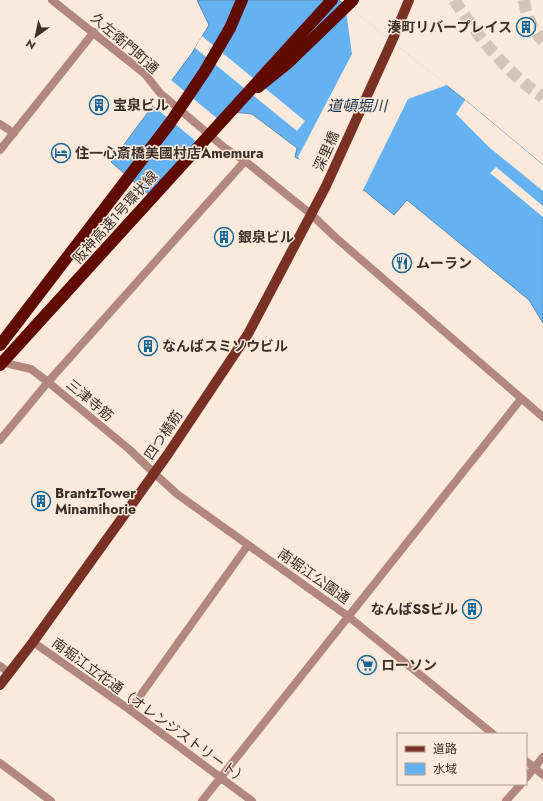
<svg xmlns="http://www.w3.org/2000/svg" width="543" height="801" viewBox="0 0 543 801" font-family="Jost,'Noto Sans JP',sans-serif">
<rect width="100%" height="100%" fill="#fbe9db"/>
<path fill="#64b2f1" stroke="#588bb4" d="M197,0H339L465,100L543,165V323L529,300L407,200L394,215L365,191L295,157L297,148L252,114L233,112L156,201L111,162L192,53L209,25Z"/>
<path fill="#fbe9db" d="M345,4L447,85L408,99L362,192L301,162L298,157L352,54Z
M202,36L305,121L297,131L195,48Z
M171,80L225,125L204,148L151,104Z
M465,100L543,165V191L490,148L456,114Z
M496,167L543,206V217L490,173Z"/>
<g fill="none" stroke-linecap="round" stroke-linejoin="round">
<path stroke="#d5c4b7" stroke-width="12" stroke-dasharray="12 6" stroke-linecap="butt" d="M454,0C478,36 506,73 543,97
M524,0C526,16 532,29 543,41"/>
<path stroke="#b2877e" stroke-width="8" d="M52,0L145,74L160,93L225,148L245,161L312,215
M0,124L14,133
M0,150L94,32
M0,362L31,369L48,382L130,450L154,473
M0,440L48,382L245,161
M0,666L9,673
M130,710L248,545
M0,763L51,801
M526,778L543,757
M506,801L521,784"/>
<path stroke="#b2877e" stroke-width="8" d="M312,215L335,237L543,417
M154,473L177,494L349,617L493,734
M33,642L130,710L252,801
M526,761L543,775
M202,801L521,399"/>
<path stroke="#783124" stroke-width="10" d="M0,685L33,642L168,454L248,334L326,186L392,41L409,0"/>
<path stroke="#610a00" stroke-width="12" d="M258,87L289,62L353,0"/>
<path stroke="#610a00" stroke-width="12" d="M0,345L170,123L205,71L230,28L242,0
M0,365L332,0"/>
</g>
<defs>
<g id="building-ring" transform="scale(1)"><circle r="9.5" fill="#fbe9db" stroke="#176597" stroke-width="1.5"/><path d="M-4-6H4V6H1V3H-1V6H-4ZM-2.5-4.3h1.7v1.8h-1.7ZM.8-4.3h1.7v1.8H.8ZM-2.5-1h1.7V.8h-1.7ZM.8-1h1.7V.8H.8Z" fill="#176597"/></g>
<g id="hotel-ring" transform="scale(1)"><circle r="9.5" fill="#fbe9db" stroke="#176597" stroke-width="1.5"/><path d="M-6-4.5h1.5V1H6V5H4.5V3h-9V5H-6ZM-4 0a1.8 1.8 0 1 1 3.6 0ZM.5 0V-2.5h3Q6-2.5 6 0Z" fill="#176597"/></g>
<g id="restaurant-ring" transform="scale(1)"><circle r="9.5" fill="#fbe9db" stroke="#176597" stroke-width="1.5"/><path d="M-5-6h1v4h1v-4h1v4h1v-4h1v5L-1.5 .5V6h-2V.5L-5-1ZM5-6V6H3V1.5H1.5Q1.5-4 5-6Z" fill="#176597"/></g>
<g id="supermarket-ring" transform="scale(1)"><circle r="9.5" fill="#fbe9db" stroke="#176597" stroke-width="1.5"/><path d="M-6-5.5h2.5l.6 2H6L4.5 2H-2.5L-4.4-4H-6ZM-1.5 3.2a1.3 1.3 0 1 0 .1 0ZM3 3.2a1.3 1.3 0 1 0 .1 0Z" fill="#176597"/></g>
</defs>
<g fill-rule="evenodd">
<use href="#building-ring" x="526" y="27"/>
<use href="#building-ring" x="99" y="105"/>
<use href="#hotel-ring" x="61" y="153"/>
<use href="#building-ring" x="224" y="237"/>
<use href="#restaurant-ring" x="402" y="263"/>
<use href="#building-ring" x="148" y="346"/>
<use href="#building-ring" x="41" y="501"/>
<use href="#building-ring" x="472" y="609"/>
<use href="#supermarket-ring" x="367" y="665"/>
</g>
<g text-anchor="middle" stroke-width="3" stroke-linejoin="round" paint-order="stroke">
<g font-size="14" font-weight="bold" fill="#3b3027" stroke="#fbe9db" text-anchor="start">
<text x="512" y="32" text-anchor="end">湊町リバープレイス</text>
<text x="113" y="110">宝泉ビル</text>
<text x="75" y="158">住一心斎橋美國村店Amemura</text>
<text x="238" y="242">銀泉ビル</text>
<text x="416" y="268">ムーラン</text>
<text x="162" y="351">なんばスミソウビル</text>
<text x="55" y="498">BrantzTower<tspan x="55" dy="16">Minamihorie</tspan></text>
<text x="458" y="614" text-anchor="end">なんばSSビル</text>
<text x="381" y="670">ローソン</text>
</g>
<g font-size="14" fill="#3b3027" stroke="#fbe9db">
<text transform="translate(125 43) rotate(41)" y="5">久左衛門町通</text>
<text transform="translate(326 151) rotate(-66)" y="5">深里橋</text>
<text transform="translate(115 217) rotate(-48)" y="5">阪神高速1号環状線</text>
<text transform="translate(90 400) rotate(40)" y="5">三津寺筋</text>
<text transform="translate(163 435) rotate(-56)" y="5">四つ橋筋</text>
<text transform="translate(314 576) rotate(35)" y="5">南堀江公園通</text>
<text transform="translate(150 711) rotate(36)" y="5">南堀江立花通（オレンジストリート）</text>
</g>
<g font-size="15" font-style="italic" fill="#11324b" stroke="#fbe9db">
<text x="357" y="111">道頓堀川</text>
</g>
</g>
<rect x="397" y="733" width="130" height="52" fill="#fbe9db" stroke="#ae9f93"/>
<rect x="405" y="746" width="20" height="6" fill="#783124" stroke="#ae9f93"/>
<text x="433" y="753" font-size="12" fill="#3b3027">道路</text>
<rect x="405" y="763" width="20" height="12" fill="#64b2f1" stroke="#ae9f93"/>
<text x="433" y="773" font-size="12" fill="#3b3027">水域</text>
<g transform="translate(36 36) rotate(213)" stroke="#fbe9db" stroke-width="3" paint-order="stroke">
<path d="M0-3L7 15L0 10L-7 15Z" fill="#3b3027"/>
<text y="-6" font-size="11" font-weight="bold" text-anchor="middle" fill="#3b3027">N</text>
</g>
</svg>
